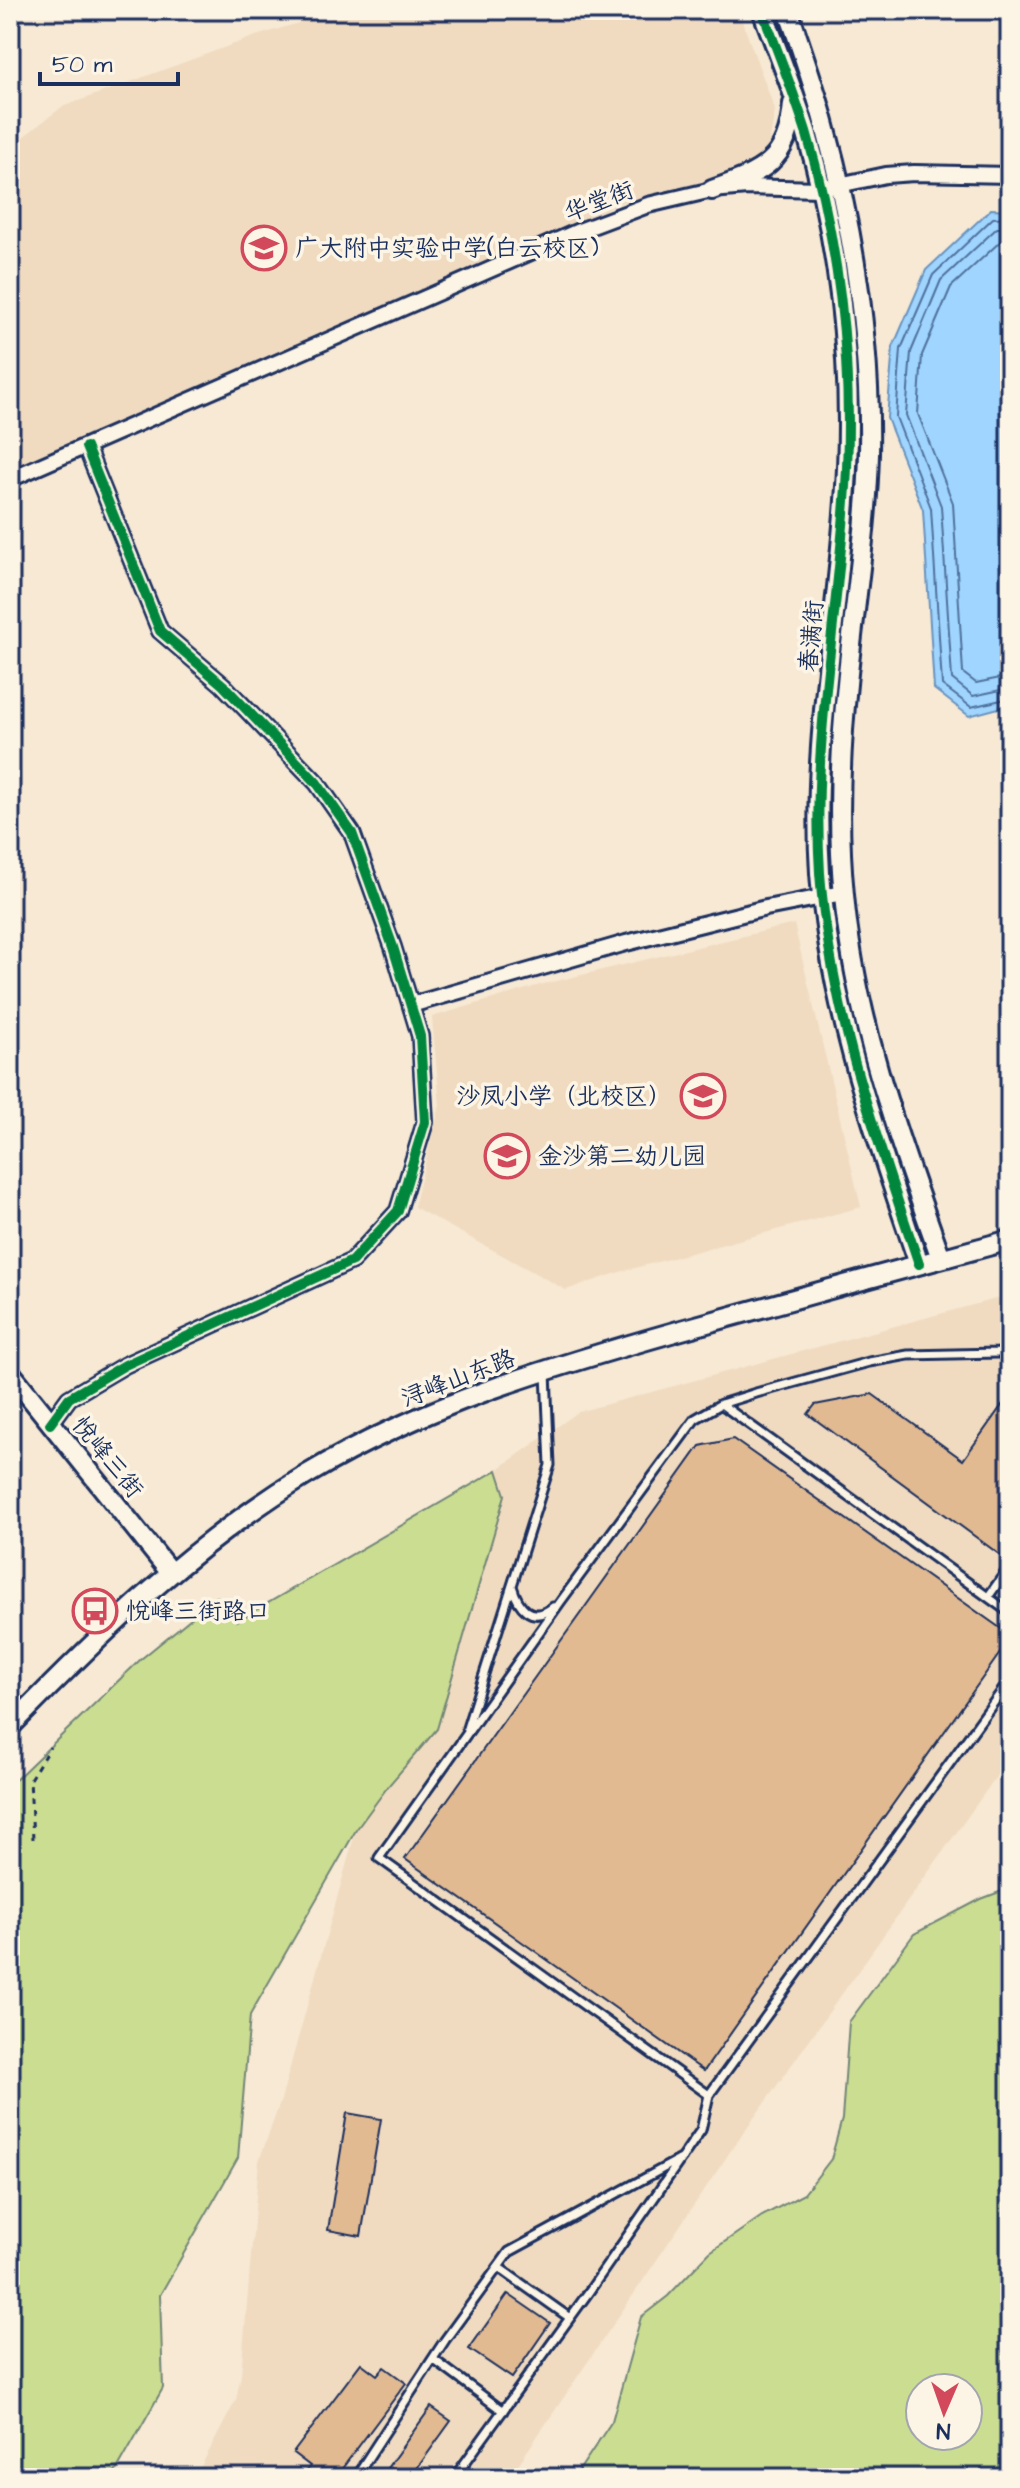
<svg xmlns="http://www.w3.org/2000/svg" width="1020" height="2488" viewBox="0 0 1020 2488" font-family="'Architects Daughter','LXGW WenKai TC',sans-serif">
<rect width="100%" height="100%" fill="#f7e9d4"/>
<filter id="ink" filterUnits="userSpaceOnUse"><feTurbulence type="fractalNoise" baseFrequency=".0125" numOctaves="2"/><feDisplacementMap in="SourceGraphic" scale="16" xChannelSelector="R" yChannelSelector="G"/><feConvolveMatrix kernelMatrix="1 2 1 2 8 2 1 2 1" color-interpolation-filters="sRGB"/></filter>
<g filter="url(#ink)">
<path fill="#f0dbc0" d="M341,10H738L775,110L768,152L741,172L619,203L419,294L80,443L10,471V147L62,107L256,36Z
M794,924L861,1207L620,1272L566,1290L414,1207L440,1105L432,1017L540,985Z
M1010,1295V1757L734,2146L509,2478H195L236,2400L241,2375L259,2161L281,2100L356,1830L389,1785L505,1495L497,1470L578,1412Z"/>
<path fill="#cbdd91" stroke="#738678" stroke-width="2" fill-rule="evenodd" d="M497,1470L505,1495L437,1729L389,1785L356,1830L250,2015L238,2158L160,2295L163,2388L112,2478H10V1785L141,1659L217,1597L237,1621Z
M1010,1888V2478H571L578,2472L612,2421L641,2317L668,2296L710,2252L762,2216L804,2194L831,2159L842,2119L849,2022L914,1934L981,1899ZM920,2388H968V2436H920Z"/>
<path fill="#9fd5fe" stroke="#6a93be" stroke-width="2" d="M991,209L1010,210V705L969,716L934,689L923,510L887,418L893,347L926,270Z"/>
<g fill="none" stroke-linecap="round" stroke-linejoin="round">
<path stroke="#50719e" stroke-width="2" d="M1010,217L993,218L933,275L901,349L896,417L931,508L942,685L971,707L1010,698
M1010,228H997L941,280L911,352L906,415L941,506L952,679L973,696L1010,688
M1010,240H1002L951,287L922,355L918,414L953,503L963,673L976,683L1010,676"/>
</g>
<path fill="#e1ba91" stroke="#1b2f5e" stroke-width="2" d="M872,1394L963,1460L1010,1394V1482L1004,1491L1010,1495V1560H1007L808,1414L815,1405Z
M733,1439L1010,1635V1639L704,2071L405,1859L700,1446Z
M347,2113L381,2119L361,2236L328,2230Z
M508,2294L550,2323L512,2378L469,2349Z
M361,2363L377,2375L384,2367L406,2383L335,2478H301L310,2466L293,2453Z
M431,2407L451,2421L410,2478H380Z"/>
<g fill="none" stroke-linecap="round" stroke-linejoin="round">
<g stroke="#1b2f5e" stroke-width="13">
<path id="service" d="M1010,1350L998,1353L908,1355L869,1362L756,1393L721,1404L695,1419L561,1601L379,1858L709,2095L1010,1680
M721,1404L1010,1613
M512,1586C518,1606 531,1625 553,1607
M988,1597L1010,1566
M467,1728L550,1465L546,1373
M498,2267L570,2318
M433,2359L503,2411
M355,2478L445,2340L509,2252L682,2158
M454,2478L588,2293L701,2130L709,2095"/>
</g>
<g stroke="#1b2f5e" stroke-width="20">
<path id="minor" d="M10,479L579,231L648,205L712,190L747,187L820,189L886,175L914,173L1010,175
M411,1005L626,943L766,908L843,893
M50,1424L69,1398L125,1365L352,1261L398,1211L425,1122L420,1036L393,947L352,833L317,783L223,685L160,631L86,447"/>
</g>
<g stroke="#1b2f5e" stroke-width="24">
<path id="tertiary" d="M762,10C777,50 793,90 806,131C838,239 852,356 847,468C841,603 811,737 820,873C830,1009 876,1136 919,1264
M788,10C801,48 815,87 825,126C854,232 871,344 869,454C867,531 854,607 847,684C840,753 837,825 844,895C855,1020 899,1140 941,1258
M712,190C763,172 788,162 793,104
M10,1372L170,1572
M10,1727C101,1633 195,1542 308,1474C423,1405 551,1367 678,1331C789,1300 899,1270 1010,1240"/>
</g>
<path stroke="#1b2f5e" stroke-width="3" stroke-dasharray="6 6" stroke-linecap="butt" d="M33,1839L30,1779L50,1747
M10,1996L18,2181L10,2196"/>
<use href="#service" stroke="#fcf5e5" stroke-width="7"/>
<use href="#minor" stroke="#fcf5e5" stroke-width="14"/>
<use href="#tertiary" stroke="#fcf5e5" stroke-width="18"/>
<g stroke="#fcf5e5" stroke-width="15">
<path id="cycleway" d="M762,10C777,50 793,90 806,131C838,239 852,356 847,468C841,603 811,737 820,873C830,1009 876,1136 919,1264
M50,1424L69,1398L125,1365L352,1261L398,1211L425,1122L420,1036L393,947L352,833L317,783L223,685L160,631L86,447"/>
</g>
<use href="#cycleway" stroke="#00873e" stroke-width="10"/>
</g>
</g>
<defs>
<g id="school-ring" transform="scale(2.3)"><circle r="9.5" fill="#fcf5e5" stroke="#d1495b" stroke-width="1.5"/><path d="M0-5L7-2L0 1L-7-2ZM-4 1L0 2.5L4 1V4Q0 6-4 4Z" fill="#d1495b"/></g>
<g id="bus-ring" transform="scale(2.3)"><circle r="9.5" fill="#fcf5e5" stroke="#d1495b" stroke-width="1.5"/><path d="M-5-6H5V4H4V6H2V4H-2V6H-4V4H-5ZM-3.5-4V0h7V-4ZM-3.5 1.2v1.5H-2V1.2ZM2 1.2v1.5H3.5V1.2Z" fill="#d1495b"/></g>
</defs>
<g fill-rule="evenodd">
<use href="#school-ring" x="264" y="248"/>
<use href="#school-ring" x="703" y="1096"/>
<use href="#school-ring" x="507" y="1156"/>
<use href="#bus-ring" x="95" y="1611"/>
</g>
<g text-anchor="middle" stroke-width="7" stroke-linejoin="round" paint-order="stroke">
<g font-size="24" fill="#1b2f5e" stroke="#fcf5e5">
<text transform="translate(599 201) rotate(-21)" y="8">华堂街</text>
<text transform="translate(811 636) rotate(-85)" y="8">春满街</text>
<text transform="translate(458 1378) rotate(-21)" y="8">浔峰山东路</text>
<text transform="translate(108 1457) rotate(51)" y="8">悦峰三街</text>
</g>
<g font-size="24" fill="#1b2f5e" stroke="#fcf5e5" text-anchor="start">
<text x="295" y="256">广大附中实验中学(白云校区)</text>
<text x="672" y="1104" text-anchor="end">沙凤小学（北校区）</text>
<text x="538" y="1164">金沙第二幼儿园</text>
<text x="126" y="1619">悦峰三街路口</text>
</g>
</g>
<rect width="1020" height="2488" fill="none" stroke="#fcf5e5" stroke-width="40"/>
<rect x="20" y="20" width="980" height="2448" fill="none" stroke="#1b2f5e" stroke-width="3" filter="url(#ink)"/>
<g transform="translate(944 2412) rotate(182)"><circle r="38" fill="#fcf5e5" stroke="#a2a6af" stroke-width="2"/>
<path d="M0-6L14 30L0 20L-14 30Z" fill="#d1495b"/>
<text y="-12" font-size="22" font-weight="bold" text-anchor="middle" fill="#1b2f5e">N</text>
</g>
<path d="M40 72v12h138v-12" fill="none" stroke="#1b2f5e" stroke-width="4"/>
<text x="52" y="72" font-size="24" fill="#1b2f5e" stroke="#fcf5e5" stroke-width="6" paint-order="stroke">50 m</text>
</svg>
